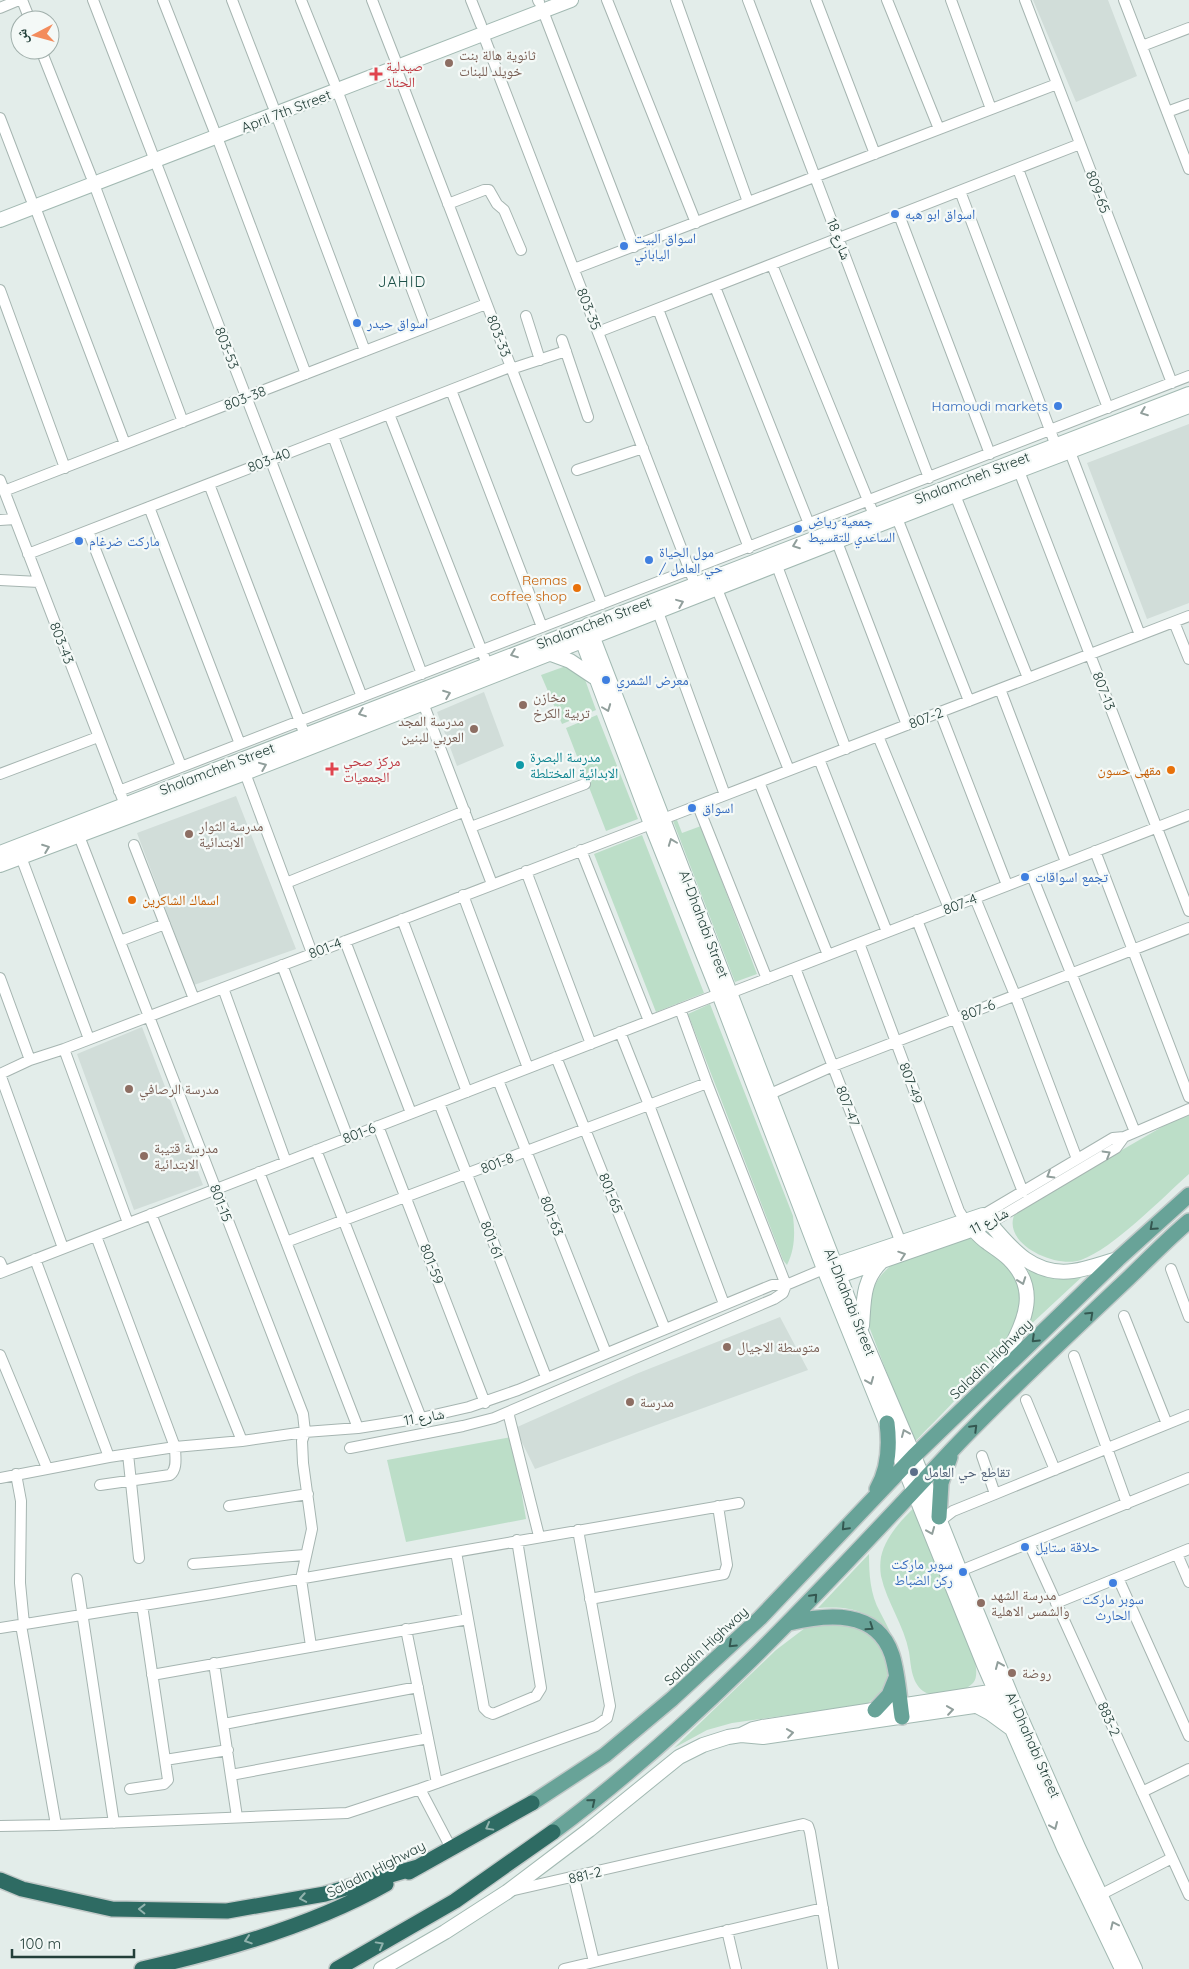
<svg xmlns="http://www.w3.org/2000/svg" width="1189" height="1969" viewBox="0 0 1189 1969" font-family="Quicksand,'Noto Naskh Arabic',sans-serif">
<rect width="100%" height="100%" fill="#e3edea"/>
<path fill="#d1ddd9" d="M1033,0H1108L1137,76L1076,102Z
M1189,424V603L1147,619L1087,463Z
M484,692L504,746L457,766L437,712Z
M236,796L296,949L194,985L137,833Z
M142,1027L203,1185L134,1210L77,1054Z
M780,1317L808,1370L535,1469L515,1428L636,1374Z"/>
<path fill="#bcdec8" d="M566,666L583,674L596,710L562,724L541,675Z
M597,715L638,819L606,831L566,728Z
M677,820L682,833L701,826L757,974L735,982L673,821Z
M642,835L704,993L656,1012L594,854Z
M710,1004L793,1216C795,1233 795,1249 787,1265L783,1260L688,1014Z
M1189,1115V1174C1162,1198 1114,1248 1081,1260C1056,1269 998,1243 1016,1211L1174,1120Z
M968,1238C981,1242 989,1250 1000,1258C1014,1269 1022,1286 1021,1305C1018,1342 941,1414 914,1443L870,1329C870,1317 869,1303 873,1290C886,1253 934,1248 968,1238Z
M1028,1269L1048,1276L1085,1274L1028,1327L1034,1303Z
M512,1437L526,1519L406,1542L387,1460Z
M915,1507L975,1661C976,1668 978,1677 973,1683C963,1694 935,1700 923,1691C911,1682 911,1664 909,1652C904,1625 887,1603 881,1576C880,1570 880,1563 881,1557C885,1538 901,1520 915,1507Z
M869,1554C869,1574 870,1594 880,1612C884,1620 889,1628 892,1637C866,1611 856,1606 818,1608Z
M848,1621L877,1634C888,1666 898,1680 867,1704L732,1723L707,1730L674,1748L776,1650L805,1628L818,1623Z"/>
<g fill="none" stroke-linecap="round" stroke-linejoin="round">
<g stroke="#a6b5b1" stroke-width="12">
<path id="street" d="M22,0L30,20
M93,0L362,697
M163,0L214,130
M232,0L273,106
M301,0L334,82
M372,0L395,59
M471,0L481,25
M538,0L539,2
M607,0L696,223
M676,0L748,202
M748,0L929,478
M816,0L875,154
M887,0L939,129
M951,0L991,109
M1025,0L1172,383
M1124,0L1189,169
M0,8L19,0
M543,11L634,247
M483,34L695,584
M1142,46L1189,28
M41,50L91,176
M396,68L602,604
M337,90L426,327
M1167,112L1189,104
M276,114L365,351
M0,118L31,199
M217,137L306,374
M1018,169L1108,408
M94,184L183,422
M960,191L1056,446
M448,204L484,190H489L497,204L504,210L521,250
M35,207L125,444
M899,215L990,454
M772,265L874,515
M574,269L1057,84
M715,287L809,524
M0,290L65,468
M658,309L749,548
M526,316L540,360
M598,332L1080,144
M562,340L588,417
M511,369L566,351
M451,390L542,627
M389,414L487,664
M333,436L422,674
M1070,452L1140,635
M577,470L643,448
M1019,471L1189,911
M0,480L125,805
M209,484L305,735
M4,491L486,304
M955,495L1028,678
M149,507L240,744
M897,518L969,701
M0,520L15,519
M88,531L181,766
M837,542L907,725
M28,554L510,367
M777,566L846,749
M0,580L39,582
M717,589L789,770
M658,612L725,795
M1174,622L1189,659
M1000,689L1066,862
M423,703L492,884
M940,712L1007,885
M878,736L949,908
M819,759L887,932
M245,773L312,953
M0,774L98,737
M759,782L828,955
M119,791L1189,376
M698,806L767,979
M663,819L1189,616
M471,827L585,784
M79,836L303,1414L305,1432L302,1441L303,1463L312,1529L301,1579L311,1646
M134,845L194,999
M581,850L649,1021
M1095,851L1189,1097
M21,857L89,1039
M526,871L591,1044
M1032,876L1135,1132
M286,883L465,811
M463,895L528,1068
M975,898L1015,995L1077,1159
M402,919L467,1092
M917,920L1023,1192
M120,941L165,924
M345,941L411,1113
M859,943L959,1211L966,1222
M282,965L348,1138
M795,968L901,1243
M0,978L30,1060
M223,988L286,1162
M730,993L1189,815
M620,1032L649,1105L724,1304
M64,1049L128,1223
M556,1057L665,1329
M0,1074L30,1060L64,1049L651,824
M0,1074L63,1248
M498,1080L606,1353
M768,1095L833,1066L1189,928
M439,1103L546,1377
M378,1126L485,1403
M316,1150L421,1418
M259,1172L358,1428
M151,1214L242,1441
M983,1215L1113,1138L1124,1137L1189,1109
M990,1223L1116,1148L1124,1137
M96,1236L175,1447C175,1456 178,1469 170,1475L100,1485
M286,1242L707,1083
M35,1259L109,1457
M0,1262L4,1271
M1171,1269L1189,1317
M0,1273L719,994
M1124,1316L1167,1424
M0,1355L47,1468
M1074,1356L1127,1504
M1026,1400L1055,1470
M508,1412L539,1536
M350,1448L463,1426L494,1418L774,1299L783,1293L786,1285L707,1083L680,1009
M128,1454L139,1558
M982,1456L995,1494L1189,1415
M16,1474L21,1501L20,1583L24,1624
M0,1478L109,1457L175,1447L242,1441L305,1432L358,1428L421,1418L469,1407L518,1390L772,1285H786L824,1269
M229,1506L308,1494
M940,1521L953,1511L995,1494
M1029,1543L1189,1895
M456,1552L484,1708L488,1712L493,1714L536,1696L541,1688L517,1540
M1177,1554L1189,1582
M193,1564L305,1555
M960,1571L1189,1478
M1118,1578L1189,1736
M77,1579L114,1823
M590,1599L724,1574L727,1565L718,1506
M1056,1603L1189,1549
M21,1625L56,1825
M0,1628L212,1594L739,1503
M406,1629L437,1783
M214,1663L237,1817
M152,1675L468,1619
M224,1724L418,1687
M165,1760L228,1750
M231,1775L428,1738
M130,1789L164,1784L168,1780L142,1605
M420,1789L451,1848
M1142,1792L1189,1769
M0,1826L56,1825L347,1813L420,1789L596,1726L607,1718L610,1706L578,1530
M574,1878L594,1962
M510,1891L803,1824L808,1826L810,1832L833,1969
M1100,1895L1172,1858
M727,1930L736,1969
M564,1969L823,1908"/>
</g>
<g stroke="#a2b9b2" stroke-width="16">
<path id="secondary" d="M0,220L571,0
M588,625L861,1332L914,1456L960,1571L1013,1700L1078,1847L1135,1969
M578,629L651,824L719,994L824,1269L984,1665L1064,1848L1122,1969
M551,654L570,661L594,677
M0,853L1189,394
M0,865L245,773L955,495L1189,406
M966,1222C973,1229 979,1237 988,1243C995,1248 1003,1253 1009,1259C1048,1298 1013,1336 998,1375
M834,1265L983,1215C1007,1243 1030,1277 1073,1271C1088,1269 1103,1263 1118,1259
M839,1276L980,1227
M862,1326C864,1302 862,1281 881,1262
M977,1706L990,1713L1012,1729
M741,1735L753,1729L762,1727L1003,1690
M381,1969L445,1932L507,1892L589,1830L679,1757L703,1745L728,1737L741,1735L763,1737L1008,1701"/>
</g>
<g stroke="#c1c9c8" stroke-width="18">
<path id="primary" d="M877,1489C889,1468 890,1446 887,1423
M939,1517L941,1483L950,1457
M789,1623C827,1614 877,1609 892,1655C898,1674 899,1697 902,1717
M875,1710L889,1695L896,1678
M532,1803L605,1755L672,1699L760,1618L914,1456L1118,1259L1189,1195
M553,1832C702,1722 827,1583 953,1449C1006,1393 1062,1341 1118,1288C1142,1266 1164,1242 1189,1221"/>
</g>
<g stroke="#c1c9c8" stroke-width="18">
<path id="highway" d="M409,1872L532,1803
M0,1880L22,1889L112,1909L227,1911L325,1894L418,1867
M142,1969C223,1951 314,1925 386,1884
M337,1969L455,1901L553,1832"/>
</g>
<use href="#street" stroke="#fff" stroke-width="10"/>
<use href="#secondary" stroke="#fff" stroke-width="14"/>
<use href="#primary" stroke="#68a398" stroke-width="15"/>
<use href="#highway" stroke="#2e6b63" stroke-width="15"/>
</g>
<defs><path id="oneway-chevron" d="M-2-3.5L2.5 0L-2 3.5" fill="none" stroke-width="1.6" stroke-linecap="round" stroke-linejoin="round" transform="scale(1.25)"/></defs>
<g stroke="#919f9c">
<use href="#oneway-chevron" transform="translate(1144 412) rotate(159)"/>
<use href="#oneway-chevron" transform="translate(796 545) rotate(159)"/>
<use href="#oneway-chevron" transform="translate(680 603) rotate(-22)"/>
<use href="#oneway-chevron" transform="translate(514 654) rotate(159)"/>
<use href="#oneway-chevron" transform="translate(447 694) rotate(-21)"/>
<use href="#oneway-chevron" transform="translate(607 708) rotate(69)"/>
<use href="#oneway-chevron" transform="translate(362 713) rotate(159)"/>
<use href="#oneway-chevron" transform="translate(263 766) rotate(-22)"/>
<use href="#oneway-chevron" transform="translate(672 842) rotate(-111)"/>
<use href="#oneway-chevron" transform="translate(46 848) rotate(-21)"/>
<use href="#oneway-chevron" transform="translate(1107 1154) rotate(-31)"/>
<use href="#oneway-chevron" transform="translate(1050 1175) rotate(149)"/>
<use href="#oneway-chevron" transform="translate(902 1255) rotate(-19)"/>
<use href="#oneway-chevron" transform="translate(1022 1281) rotate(70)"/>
<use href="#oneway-chevron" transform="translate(870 1381) rotate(68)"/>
<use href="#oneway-chevron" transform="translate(905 1433) rotate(-113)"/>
<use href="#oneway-chevron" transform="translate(931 1531) rotate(68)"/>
<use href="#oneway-chevron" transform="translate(999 1665) rotate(-113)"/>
<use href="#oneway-chevron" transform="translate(950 1710) rotate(-8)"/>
<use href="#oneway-chevron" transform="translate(790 1733) rotate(-8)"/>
<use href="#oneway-chevron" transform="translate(1054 1826) rotate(67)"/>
<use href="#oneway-chevron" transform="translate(1114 1925) rotate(-115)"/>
</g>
<g stroke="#345851">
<use href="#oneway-chevron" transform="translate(1153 1227) rotate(138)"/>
<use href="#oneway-chevron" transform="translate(1090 1315) rotate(-43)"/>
<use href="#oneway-chevron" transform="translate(1035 1339) rotate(136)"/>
<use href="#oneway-chevron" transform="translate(974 1428) rotate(-45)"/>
<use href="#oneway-chevron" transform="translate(845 1527) rotate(133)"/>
<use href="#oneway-chevron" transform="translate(814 1597) rotate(-47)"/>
<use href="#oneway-chevron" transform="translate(870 1627) rotate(34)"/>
<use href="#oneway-chevron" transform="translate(732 1644) rotate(137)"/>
<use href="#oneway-chevron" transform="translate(592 1802) rotate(-39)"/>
</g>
<g stroke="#91b2ad">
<use href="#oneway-chevron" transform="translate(489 1827) rotate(151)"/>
<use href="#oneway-chevron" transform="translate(303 1898) rotate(170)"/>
<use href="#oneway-chevron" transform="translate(142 1909) rotate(-179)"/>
<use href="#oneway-chevron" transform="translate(248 1940) rotate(162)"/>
<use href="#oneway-chevron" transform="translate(380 1945) rotate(-29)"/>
</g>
<g fill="#8d6e63" stroke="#f4f9f7" stroke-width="2">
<circle cx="449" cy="63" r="5"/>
<circle cx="523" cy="705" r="5"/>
<circle cx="474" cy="729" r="5"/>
<circle cx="189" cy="834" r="5"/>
<circle cx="129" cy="1089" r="5"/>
<circle cx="144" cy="1156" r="5"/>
<circle cx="727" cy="1347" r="5"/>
<circle cx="630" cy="1402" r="5"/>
<circle cx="981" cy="1603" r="5"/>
<circle cx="1012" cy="1673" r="5"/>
</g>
<g fill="#e0444e" stroke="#f4f9f7" stroke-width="2">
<path d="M373.5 66.5h5v5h5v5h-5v5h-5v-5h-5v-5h5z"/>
<path d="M329.5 761.5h5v5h5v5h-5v5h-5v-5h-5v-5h5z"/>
</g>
<g fill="#3f7fe0" stroke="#f4f9f7" stroke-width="2">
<circle cx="895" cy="214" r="5"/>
<circle cx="624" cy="246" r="5"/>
<circle cx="357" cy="323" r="5"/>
<circle cx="1058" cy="406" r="5"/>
<circle cx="798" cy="529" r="5"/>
<circle cx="79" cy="541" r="5"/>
<circle cx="649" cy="560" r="5"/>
<circle cx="606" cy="680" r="5"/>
<circle cx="692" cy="808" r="5"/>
<circle cx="1025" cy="877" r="5"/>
<circle cx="1025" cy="1547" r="5"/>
<circle cx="963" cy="1572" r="5"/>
<circle cx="1113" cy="1583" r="5"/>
</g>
<g fill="#e8710a" stroke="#f4f9f7" stroke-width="2">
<circle cx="577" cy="588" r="5"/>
<circle cx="1171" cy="770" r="5"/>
<circle cx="132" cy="900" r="5"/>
</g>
<circle fill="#0f9aa8" stroke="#f4f9f7" stroke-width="2" cx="520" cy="765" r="5"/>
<circle fill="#5c6f8a" stroke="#f4f9f7" stroke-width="2" cx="914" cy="1472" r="5"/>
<g text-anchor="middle" stroke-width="4.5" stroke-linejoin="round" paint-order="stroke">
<g font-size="14" fill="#785e54" stroke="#f4f9f7" text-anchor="start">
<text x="459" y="60">ثانوية هالة بنت<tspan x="459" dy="16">خويلد للبنات</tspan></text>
<text x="533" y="702">مخازن<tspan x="533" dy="16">تربية الكرخ</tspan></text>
<text x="464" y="726" text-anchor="end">مدرسة المجد<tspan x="464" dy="16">العربي للبنين</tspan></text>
<text x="199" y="831">مدرسة الثوار<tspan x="199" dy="16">الابتدائية</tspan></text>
<text x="139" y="1094">مدرسة الرصافي</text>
<text x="154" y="1153">مدرسة قتيبة<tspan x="154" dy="16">الابتدائية</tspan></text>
<text x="737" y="1352">متوسطة الاجيال</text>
<text x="640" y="1407">مدرسة</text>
<text x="991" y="1600">مدرسة الشهد<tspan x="991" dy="16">والشمس الاهلية</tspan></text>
<text x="1022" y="1678">روضة</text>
</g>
<g font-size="14" fill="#be3a42" stroke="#f4f9f7" text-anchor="start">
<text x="386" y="71">صيدلية<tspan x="386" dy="16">الحناذ</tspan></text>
<text x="343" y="766">مركز صحي<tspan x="343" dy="16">الجمعيات</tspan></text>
</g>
<g font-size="14" fill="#233f39" stroke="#f4f9f7">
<text transform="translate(286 111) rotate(-21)" y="5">April 7th Street</text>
<text transform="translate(1098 192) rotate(69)" y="5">809-65</text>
<text transform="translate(839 239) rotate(69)" y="5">شارع 18</text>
<text transform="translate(589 309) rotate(69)" y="5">803-35</text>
<text transform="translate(499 336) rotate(69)" y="5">803-33</text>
<text transform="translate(227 348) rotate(69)" y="5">803-53</text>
<text transform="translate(245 398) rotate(-21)" y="5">803-38</text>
<text transform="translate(269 460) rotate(-21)" y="5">803-40</text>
<text transform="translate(972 478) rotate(-21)" y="5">Shalamcheh Street</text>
<text transform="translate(594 623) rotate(-21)" y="5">Shalamcheh Street</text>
<text transform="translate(62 643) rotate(69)" y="5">803-43</text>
<text transform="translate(1104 691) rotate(69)" y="5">807-13</text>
<text transform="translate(926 718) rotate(-21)" y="5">807-2</text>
<text transform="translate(217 769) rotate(-21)" y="5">Shalamcheh Street</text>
<text transform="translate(960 904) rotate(-21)" y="5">807-4</text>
<text transform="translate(704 924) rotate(69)" y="5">Al-Dhahabi Street</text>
<text transform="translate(325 948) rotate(-21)" y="5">801-4</text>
<text transform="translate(978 1010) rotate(-21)" y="5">807-6</text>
<text transform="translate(911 1083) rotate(70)" y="5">807-49</text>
<text transform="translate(848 1106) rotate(69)" y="5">807-47</text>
<text transform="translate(359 1133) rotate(-21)" y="5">801-6</text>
<text transform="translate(497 1163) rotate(-21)" y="5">801-8</text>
<text transform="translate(611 1193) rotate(68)" y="5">801-65</text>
<text transform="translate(221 1203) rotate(69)" y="5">801-15</text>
<text transform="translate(552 1216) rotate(69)" y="5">801-63</text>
<text transform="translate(989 1221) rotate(-27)" y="5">شارع 11</text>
<text transform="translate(492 1240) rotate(69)" y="5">801-61</text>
<text transform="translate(432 1264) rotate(69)" y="5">801-59</text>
<text transform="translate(850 1302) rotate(68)" y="5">Al-Dhahabi Street</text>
<text transform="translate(991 1359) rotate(-44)" y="5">Saladin Highway</text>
<text transform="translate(424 1417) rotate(-10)" y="5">شارع 11</text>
<text transform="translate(706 1646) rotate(-43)" y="5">Saladin Highway</text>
<text transform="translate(1109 1719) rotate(66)" y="5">883-2</text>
<text transform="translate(1033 1745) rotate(66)" y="5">Al-Dhahabi Street</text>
<text transform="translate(376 1869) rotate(-27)" y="5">Saladin Highway</text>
<text transform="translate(585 1875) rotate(-13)" y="5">881-2</text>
</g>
<g font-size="14" fill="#366cbe" stroke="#f4f9f7" text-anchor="start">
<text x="905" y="219">اسواق ابو هبه</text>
<text x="634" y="243">اسواق البيت<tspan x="634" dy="16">الياباني</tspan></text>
<text x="367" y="328">اسواق حيدر</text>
<text x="1048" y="411" text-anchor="end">Hamoudi markets</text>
<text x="808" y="526">جمعية رياض<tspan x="808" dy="16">الساعدي للتقسيط</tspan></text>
<text x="89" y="546">ماركت ضرغام</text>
<text x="659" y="557">مول الحياة<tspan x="659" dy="16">/ حي العامل</tspan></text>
<text x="616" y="685">معرض الشمري</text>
<text x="702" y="813">اسواق</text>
<text x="1035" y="882">تجمع اسواقات</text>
<text x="1035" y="1552">حلاقة ستايل</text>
<text x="953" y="1569" text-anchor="end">سوبر ماركت<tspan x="953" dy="16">ركن الضباط</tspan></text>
<text x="1113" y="1604" text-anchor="middle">سوبر ماركت<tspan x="1113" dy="16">الحارث</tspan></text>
</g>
<g font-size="14" fill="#c56008" stroke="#f4f9f7" text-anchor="end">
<text x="567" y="585">Remas<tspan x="567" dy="16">coffee shop</tspan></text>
<text x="1161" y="775">مقهى حسون</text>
<text x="142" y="905" text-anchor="start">اسماك الشاكرين</text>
</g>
<g font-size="14" fill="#0d838f" stroke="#f4f9f7" text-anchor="start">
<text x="530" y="762">مدرسة البصرة<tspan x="530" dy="16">الابدائية المختلطة</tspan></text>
</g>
<g font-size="14" fill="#4e5e75" stroke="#f4f9f7" text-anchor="start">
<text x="924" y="1477">تقاطع حي العامل</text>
</g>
<g font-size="15" letter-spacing="1" fill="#1e5149" stroke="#f4f9f7">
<text x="402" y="287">JAHID</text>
</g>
</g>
<g transform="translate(35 35) rotate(264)"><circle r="24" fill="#f4f9f7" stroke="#a0afab"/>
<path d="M0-4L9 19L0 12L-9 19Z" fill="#f38c5c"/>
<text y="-8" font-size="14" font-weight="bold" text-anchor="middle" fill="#233f39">ش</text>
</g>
<path d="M12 1949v8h122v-8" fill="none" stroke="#233f39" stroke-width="2.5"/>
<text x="20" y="1949" font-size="15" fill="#233f39" stroke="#f4f9f7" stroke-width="4" paint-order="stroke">100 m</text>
</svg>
